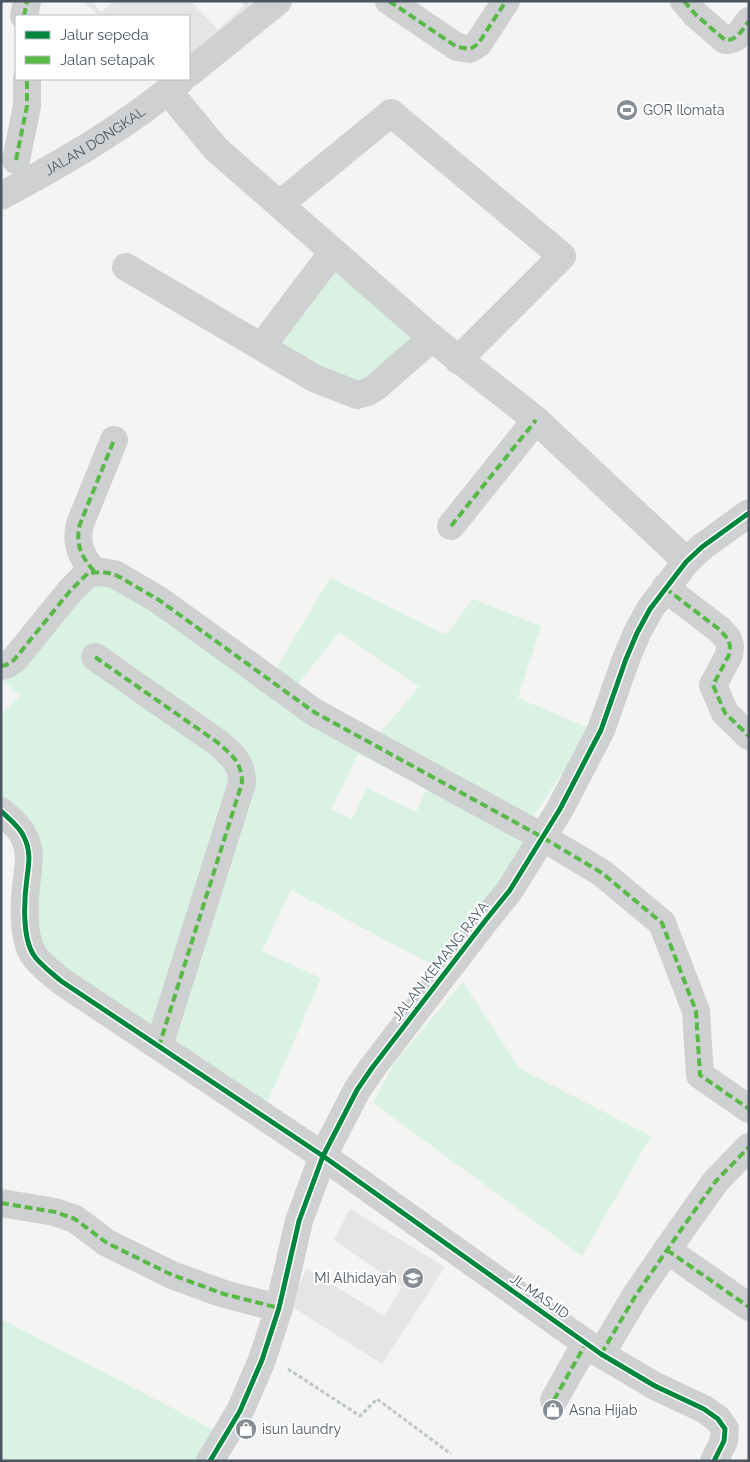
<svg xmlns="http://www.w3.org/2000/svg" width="750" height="1462" viewBox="0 0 750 1462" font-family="Raleway,sans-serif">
<rect width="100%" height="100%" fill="#f4f4f4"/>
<path fill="#e6e5e6" d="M83,1H92L101,12L115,1H191L218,30L244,5L242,1H248L252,5L189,61V16H99Z
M350,1209L445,1267L382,1364L288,1304L307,1269L384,1316L402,1287L334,1240Z"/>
<path fill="#d9f2e3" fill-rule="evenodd" d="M333,252L432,338L376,387L262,346Z
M88,573L542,837L446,972L291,890L262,951L321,978L262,1115L44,966L27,880L1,811V715L20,696L1,678ZM358,754L427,788L416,812L367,788L352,819L331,809Z
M330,578L446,635L473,599L541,626L518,698L592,729L531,820L375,739L419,687L339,632L298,684L276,669Z
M463,982L520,1069L651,1136L582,1256L373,1103L395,1062Z
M1,1319L226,1436L210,1461H1Z"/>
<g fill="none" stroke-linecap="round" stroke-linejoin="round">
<path stroke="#bcc7c4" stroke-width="3" stroke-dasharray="4 2.5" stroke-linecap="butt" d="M288,1369L360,1416L377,1399L451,1454"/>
<g stroke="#ced0d2" stroke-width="28">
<path d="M389,1L457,47L470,49L478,44L506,1"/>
<path d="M684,1L696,15L725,40C737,41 742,30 749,21"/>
<path d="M24,16L27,1"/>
<path d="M189,73L278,1"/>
<path d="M168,91L216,149L432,338L536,420L682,557"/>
<path d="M16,160L27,106V79"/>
<path id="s1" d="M1,196C64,162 126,127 181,80"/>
<path d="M280,204L391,113L562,256L458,360"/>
<path d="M126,267L314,378L357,395L368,392L376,387L432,338"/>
<path d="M262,346L333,252"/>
<path d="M451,526L536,420"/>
<path d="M94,571C81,557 75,543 80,524L114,440"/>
<path d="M665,588L720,630L728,639L730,646L729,655L713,685L725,713L749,736"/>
<path d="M95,657L217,742C232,755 242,762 242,783L159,1046"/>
<path d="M1,666L6,665L14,660L70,591L88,573L102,572L114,574L123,579L159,600L314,712L542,837L602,873L662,923L696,1011L700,1075L749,1109"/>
<path d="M1,811C9,819 20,827 24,837C31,851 29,863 27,878C24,899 22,936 33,954C39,964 52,973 61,981L323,1156L601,1354L655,1386L704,1409L718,1419L725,1429L724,1441L714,1461"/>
<path d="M1,1203L55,1212L75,1219L107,1243L172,1275L224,1294L279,1308"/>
<path d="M667,1250L749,1307"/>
<path d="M601,1354L636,1295L683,1227L716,1181L749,1147"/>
<path d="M554,1400L586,1343"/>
<path d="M210,1461L240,1411L262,1360L279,1308L299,1221L323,1156L357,1090L372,1068L485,921L510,890L560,809L601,730L626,659L637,633L650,609L686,562L702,547L749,513"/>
</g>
<path stroke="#58b947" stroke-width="4" stroke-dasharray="8 4" stroke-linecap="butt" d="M389,1L457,47L470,49L478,44L506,1
M684,1L696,15L725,40C737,41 742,30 749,21
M24,16L27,1
M16,160L27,106V79
M451,526L536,420
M94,571C81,557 75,543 80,524L114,440
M665,588L720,630L728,639L730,646L729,655L713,685L725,713L749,736
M95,657L217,742C232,755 242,762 242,783L159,1046
M1,666L6,665L14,660L70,591L88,573L102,572L114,574L123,579L159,600L314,712L542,837L602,873L662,923L696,1011L700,1075L749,1109
M1,1203L55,1212L75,1219L107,1243L172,1275L224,1294L279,1308
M667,1250L749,1307
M601,1354L636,1295L683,1227L716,1181L749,1147
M554,1400L586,1343"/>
<g stroke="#fff" stroke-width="8">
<path id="cycleway" d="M1,811C9,819 20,827 24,837C31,851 29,863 27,878C24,899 22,936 33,954C39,964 52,973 61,981L323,1156L601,1354L655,1386L704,1409L718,1419L725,1429L724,1441L714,1461
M210,1461L240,1411L262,1360L279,1308L299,1221L323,1156L357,1090L372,1068L485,921L510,890L560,809L601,730L626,659L637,633L650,609L686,562L702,547L749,513"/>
</g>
<use href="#cycleway" stroke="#00873e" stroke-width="5"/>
</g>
<defs>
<g id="stadium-disc" transform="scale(1.125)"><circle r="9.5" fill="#868d94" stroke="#fff"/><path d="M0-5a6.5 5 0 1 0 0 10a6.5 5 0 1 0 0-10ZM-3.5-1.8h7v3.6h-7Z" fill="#fff"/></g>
<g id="school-disc" transform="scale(1.125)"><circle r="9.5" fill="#868d94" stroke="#fff"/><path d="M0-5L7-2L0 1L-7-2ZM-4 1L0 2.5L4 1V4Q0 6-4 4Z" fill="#fff"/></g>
<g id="shop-disc" transform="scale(1.125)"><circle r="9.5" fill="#868d94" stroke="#fff"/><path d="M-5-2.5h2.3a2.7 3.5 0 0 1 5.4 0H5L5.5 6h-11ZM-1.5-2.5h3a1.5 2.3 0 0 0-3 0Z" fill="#fff"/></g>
</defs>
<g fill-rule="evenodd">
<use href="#stadium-disc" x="627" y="110"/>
<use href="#school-disc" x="413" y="1278"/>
<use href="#shop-disc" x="553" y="1410"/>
<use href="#shop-disc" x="246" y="1429"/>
</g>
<g text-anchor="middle" stroke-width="4" stroke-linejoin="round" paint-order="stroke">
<g font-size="14" fill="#4a5661" stroke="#fff" text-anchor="start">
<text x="643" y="115">GOR Ilomata</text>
<text x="397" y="1283" text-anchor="end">MI Alhidayah</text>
<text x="569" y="1415">Asna Hijab</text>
<text x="262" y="1434">isun laundry</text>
</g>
<g font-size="14" fill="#4a5661" stroke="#fff">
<text dy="5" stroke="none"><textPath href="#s1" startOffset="109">JALAN DONGKAL</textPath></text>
<text transform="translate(440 961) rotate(-52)" y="5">JALAN KEMANG RAYA</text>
<text transform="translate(540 1296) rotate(35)" y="5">JL.MASJID</text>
</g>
</g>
<rect width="750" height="1462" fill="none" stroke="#4a5661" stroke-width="5"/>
<rect x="15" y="15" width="175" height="65" fill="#ffffff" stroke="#b7bbc0"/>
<rect x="25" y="31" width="25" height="8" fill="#00873e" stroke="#b7bbc0"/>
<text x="60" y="40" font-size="15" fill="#4a5661">Jalur sepeda</text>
<rect x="25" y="56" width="25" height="8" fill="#58b947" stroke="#b7bbc0"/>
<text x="60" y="65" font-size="15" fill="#4a5661">Jalan setapak</text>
</svg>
